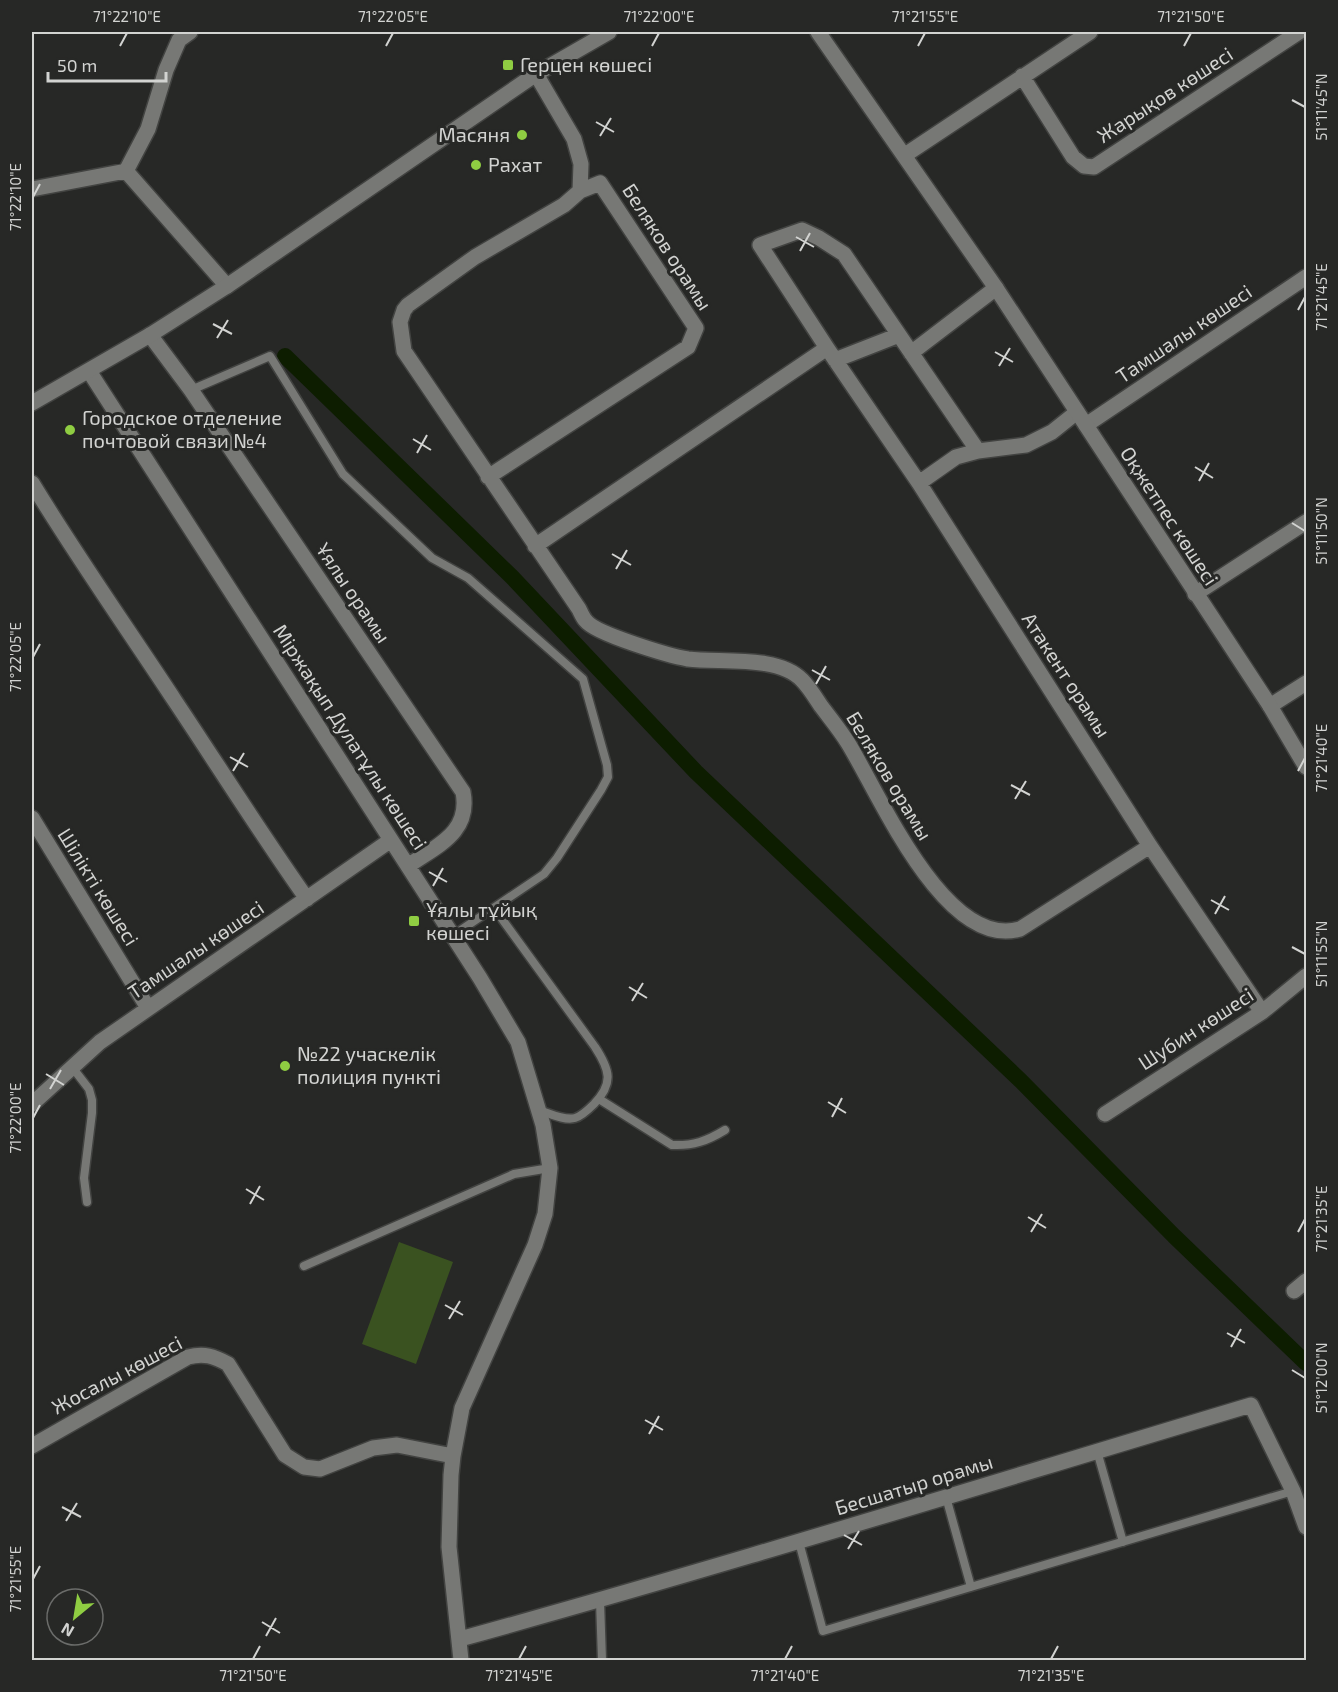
<svg xmlns="http://www.w3.org/2000/svg" width="1338" height="1692" viewBox="0 0 1338 1692" font-family="'Exo 2',sans-serif">
<rect width="100%" height="100%" fill="#272826"/>
<path fill="#3a5220" d="M399,1242L453,1262L416,1364L362,1344Z"/>
<g fill="none" stroke-linecap="round" stroke-linejoin="round">
<path stroke="#0d1d00" stroke-width="16" d="M285,356L512,577L696,772L1021,1081L1174,1236L1306,1363"/>
<g stroke="#424341" stroke-width="11">
<path id="service" d="M191,390L270,356L343,474L432,558L468,578L583,679L607,765L608,777L601,790L557,858L544,874L452,936
M494,908L595,1047C610,1070 614,1083 594,1104C589,1109 582,1116 575,1118C564,1121 549,1113 539,1110
M72,1067L89,1089L92,1100V1113L84,1178L87,1202
M599,1099L672,1145C693,1146 707,1141 725,1130
M304,1266L514,1174L550,1168
M1097,1451L1123,1542
M946,1497L971,1587
M799,1542L823,1631L1293,1491
M600,1601L602,1660"/>
</g>
<g stroke="#424341" stroke-width="18">
<path id="minor" d="M536,74L574,139L581,164L580,191
M1022,76L1073,157L1084,166L1094,167L1299,32
M905,155L1090,32
M126,171L227,286
M32,189L126,171L148,129L166,70L179,40L190,32
M150,335L191,390L463,792C471,833 436,846 408,866
M911,353L996,288
M835,360L899,335
M89,371L480,978L518,1042L543,1125L550,1168L545,1214L535,1245L462,1408L453,1456L451,1475L449,1547L461,1660
M1086,425L1306,277
M978,451L844,254L819,238L802,230L760,245L827,348L919,483L1150,846L1262,1012
M488,477L688,347L696,328L600,183L580,191L564,205L475,257L408,305L404,310L400,322L404,351L579,609C581,613 583,618 586,621C596,634 670,656 688,659C721,663 778,655 802,680C809,687 815,697 821,706C830,718 840,730 848,743C879,793 945,951 1020,929L1150,846
M32,483C77,557 127,628 175,701C219,767 261,834 307,899
M919,483L956,457L978,451L1026,445L1052,432L1077,412
M535,546L827,348
M1195,594L1306,522
M1270,706L1306,683
M32,818L148,1008
M32,1104L100,1042L391,840
M1105,1114L1262,1012L1306,976
M1294,1291L1306,1281
M32,1446L188,1357C204,1353 214,1356 228,1364L285,1455L304,1467L320,1469L373,1448L397,1445L453,1456
M460,1639C725,1566 987,1484 1251,1405L1293,1491L1306,1527"/>
</g>
<g stroke="#424341" stroke-width="18">
<path id="tertiary" d="M818,32L996,288L1270,706L1306,767
M32,403L150,335L227,286L536,74L609,32"/>
</g>
<use href="#service" stroke="#777875" stroke-width="8"/>
<use href="#minor" stroke="#777875" stroke-width="15"/>
<use href="#tertiary" stroke="#777875" stroke-width="15"/>
</g>
<path fill="none" stroke="#d2d3d1" stroke-width="2" d="M120,46L127,33M386,46L393,33M652,46L659,33M918,46L925,33M1184,46L1191,33M1292,100L1305,107M596,122L614,132M600,136L611,118M33,197L40,184M796,237L814,247M800,251L810,233M1298,310L1305,297M213,324L232,334M217,338L228,320M995,352L1013,362M999,366L1010,348M413,439L431,450M417,453L427,435M1195,467L1213,478M1199,481L1209,463M1292,523L1305,531M612,554L631,565M616,569L627,550M33,657L40,644M812,670L830,680M816,684L826,666M230,757L248,767M233,771L244,753M1298,771L1305,758M1011,785L1030,795M1015,799L1026,781M429,872L447,882M433,886L443,868M1211,900L1229,910M1215,914L1225,896M1292,947L1305,954M629,987L647,998M632,1001L643,983M46,1074L64,1085M50,1089L61,1070M828,1102L846,1113M832,1117L842,1098M33,1118L40,1105M246,1189L264,1200M250,1204L260,1186M1028,1217L1046,1228M1031,1232L1042,1214M1298,1232L1305,1219M445,1305L463,1315M449,1319L460,1301M1227,1333L1245,1343M1231,1347L1241,1329M1292,1370L1305,1378M645,1420L663,1430M649,1434L659,1416M62,1507L81,1517M66,1521L77,1503M844,1535L862,1545M848,1549L859,1531M33,1579L40,1566M262,1622L280,1633M266,1636L276,1618M253,1659L260,1646M519,1659L526,1646M785,1659L792,1646M1051,1659L1058,1646"/>
<g fill="#8fcd42" stroke="#272826" stroke-width="2">
<rect x="502" y="59" width="12" height="12" rx="3"/>
<circle cx="522" cy="135" r="6"/>
<circle cx="476" cy="165" r="6"/>
<circle cx="70" cy="430" r="6"/>
<rect x="408" y="915" width="12" height="12" rx="3"/>
<circle cx="285" cy="1066" r="6"/>
</g>
<g text-anchor="middle" stroke-width="6" stroke-linejoin="round" paint-order="stroke">
<g font-size="20" fill="#d2d3d1" stroke="#272826" text-anchor="start">
<text x="520" y="72">Герцен көшесі</text>
<text x="510" y="142" text-anchor="end">Масяня</text>
<text x="488" y="172">Рахат</text>
<text x="82" y="425">Городское отделение<tspan x="82" dy="23">почтовой связи №4</tspan></text>
<text x="426" y="917">Ұялы тұйық<tspan x="426" dy="23">көшесі</tspan></text>
<text x="297" y="1061">№22 учаскелік<tspan x="297" dy="23">полиция пункті</tspan></text>
</g>
<g font-size="20" fill="#d2d3d1" stroke="#272826">
<text transform="translate(1165 95) rotate(-33)" y="7">Жарықов көшесі</text>
<text transform="translate(667 247) rotate(57)" y="7">Беляков орамы</text>
<text transform="translate(1184 334) rotate(-34)" y="7">Тамшалы көшесі</text>
<text transform="translate(1169 516) rotate(57)" y="7">Оқжетпес көшесі</text>
<text transform="translate(353 593) rotate(56)" y="7">Ұялы орамы</text>
<text transform="translate(1066 675) rotate(57)" y="7">Атакент орамы</text>
<text transform="translate(350 737) rotate(57)" y="7">Міржақып Дулатұлы көшесі</text>
<text transform="translate(889 776) rotate(59)" y="7">Беляков орамы</text>
<text transform="translate(98 887) rotate(58)" y="7">Шілікті көшесі</text>
<text transform="translate(196 950) rotate(-34)" y="7">Тамшалы көшесі</text>
<text transform="translate(1196 1029) rotate(-33)" y="7">Шубин көшесі</text>
<text transform="translate(117 1375) rotate(-28)" y="7">Жосалы көшесі</text>
<text transform="translate(914 1485) rotate(-17)" y="7">Бесшатыр орамы</text>
</g>
</g>
<rect width="1338" height="1692" fill="none" stroke="#272826" stroke-width="66"/>
<g transform="translate(75 1617) rotate(210)"><circle r="28" fill="#272826" stroke="#6b6c6a" stroke-width="1.5"/>
<path d="M0-4.5L10 22L0 15L-10 22Z" fill="#8fcd42"/>
<text y="-9" font-size="16" font-weight="bold" text-anchor="middle" fill="#d2d3d1">N</text>
</g>
<path d="M48 72v9h118v-9" fill="none" stroke="#d2d3d1" stroke-width="3"/>
<text x="57" y="72" font-size="18" fill="#d2d3d1" stroke="#272826" stroke-width="4.5" paint-order="stroke">50 m</text>
<rect x="33" y="33" width="1272" height="1626" fill="none" stroke="#d2d3d1" stroke-width="2"/>
<g font-size="15" text-anchor="middle" fill="#d2d3d1">
<text x="127" y="22">71°22'10"E</text>
<text x="393" y="22">71°22'05"E</text>
<text x="659" y="22">71°22'00"E</text>
<text x="925" y="22">71°21'55"E</text>
<text x="1191" y="22">71°21'50"E</text>
<text transform="translate(1322 107) rotate(-90)" y="5">51°11'45"N</text>
<text transform="translate(16 197) rotate(-90)" y="5">71°22'10"E</text>
<text transform="translate(1322 297) rotate(-90)" y="5">71°21'45"E</text>
<text transform="translate(1322 531) rotate(-90)" y="5">51°11'50"N</text>
<text transform="translate(16 657) rotate(-90)" y="5">71°22'05"E</text>
<text transform="translate(1322 758) rotate(-90)" y="5">71°21'40"E</text>
<text transform="translate(1322 954) rotate(-90)" y="5">51°11'55"N</text>
<text transform="translate(16 1118) rotate(-90)" y="5">71°22'00"E</text>
<text transform="translate(1322 1219) rotate(-90)" y="5">71°21'35"E</text>
<text transform="translate(1322 1378) rotate(-90)" y="5">51°12'00"N</text>
<text transform="translate(16 1579) rotate(-90)" y="5">71°21'55"E</text>
<text x="253" y="1681">71°21'50"E</text>
<text x="519" y="1681">71°21'45"E</text>
<text x="785" y="1681">71°21'40"E</text>
<text x="1051" y="1681">71°21'35"E</text>
</g>
</svg>
